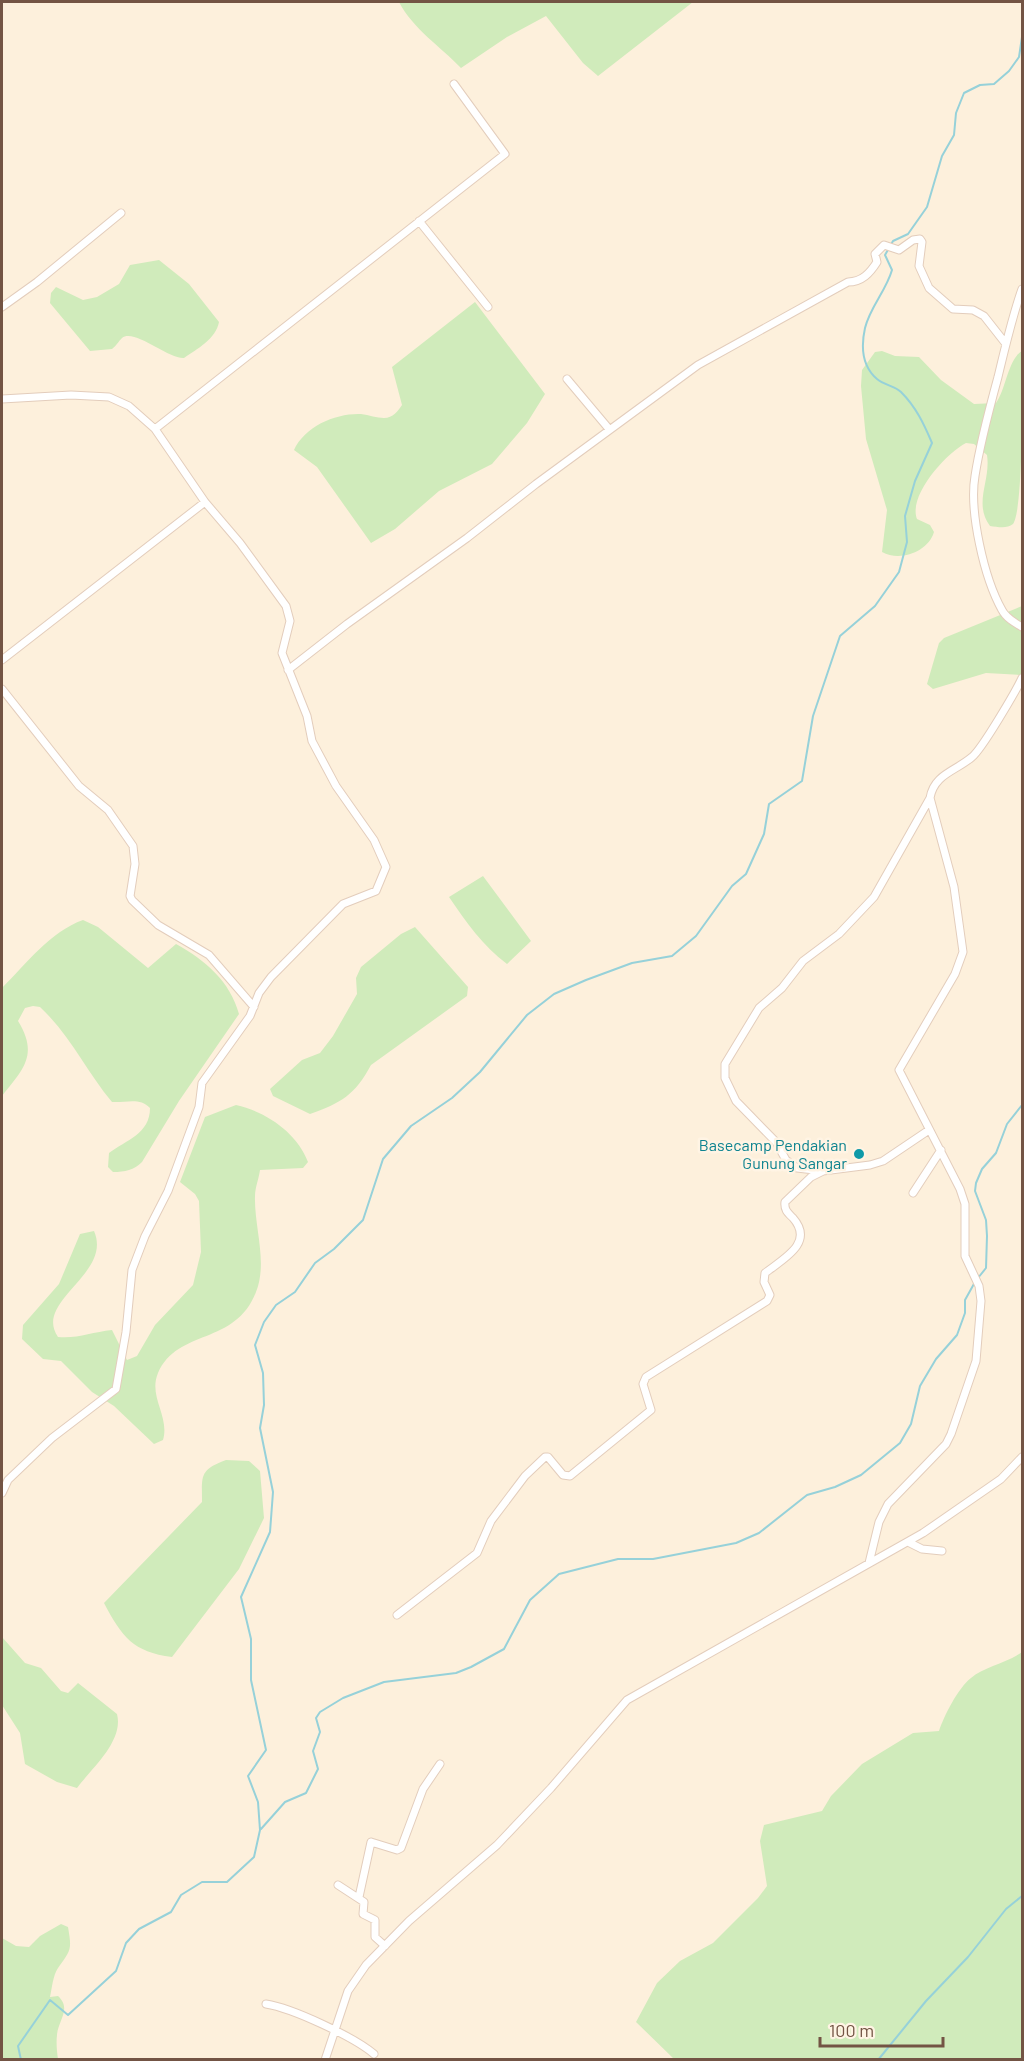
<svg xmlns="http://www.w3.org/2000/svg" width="1024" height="2061" viewBox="0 0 1024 2061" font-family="Barlow,sans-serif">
<rect width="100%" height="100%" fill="#fdf0dc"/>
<path fill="#d0ebbb" d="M399,2H693L598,76L583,63L546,16L507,37L461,68C440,46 413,29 399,2Z
M159,260L189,284L219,322C216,339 197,349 184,358C168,359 134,328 122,338C118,342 117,345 112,349L90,351L50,303L51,293L56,287L83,300L97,297L119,284L130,265Z
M475,302L545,394L527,423L492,464L439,491L395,529L371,543L317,467L294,450C305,426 336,413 361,414C369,415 377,418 384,418C393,418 398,411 402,405L392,367Z
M882,351L895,356L919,357L941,380L974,404L996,403C1006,389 1008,359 1022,351C1022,379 1024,509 1013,524C1007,529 998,527 990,526C973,503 991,481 987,455L974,444L966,443C945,454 908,496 917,519L930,525L934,532C928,552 900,562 882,552L887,510L866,439L861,386L862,370L875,352Z
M1022,606V675L986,673L933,689L927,684L939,643L944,638Z
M483,876L531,941L507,964C483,946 466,922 449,897Z
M83,920L98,927L148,968L176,944C205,960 230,981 239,1014L179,1101L142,1162C134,1170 125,1172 113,1172L108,1167L109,1153C126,1140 150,1134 150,1108C140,1097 126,1103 112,1102C86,1071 71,1036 40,1007L33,1006L25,1008L18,1021C39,1055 23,1069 2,1096V988C25,965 51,931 83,920Z
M415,927L468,987L467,996L371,1065C355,1095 341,1103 310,1114L273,1096L270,1089L302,1060L320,1053L333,1036L357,994L356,978L361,967L401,934Z
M236,1105C267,1112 297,1133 308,1162L303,1168L260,1170C259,1178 255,1188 255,1196C254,1227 268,1262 256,1292C235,1346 178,1328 158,1373C148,1397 170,1416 163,1440L154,1444L114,1406L92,1392L61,1361L43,1359L22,1339L23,1325L59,1284L80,1234L94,1231C113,1274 33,1301 58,1337C77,1339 92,1332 112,1330L127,1360L137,1356L155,1325L193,1285L201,1252L199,1201L195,1194L180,1182L205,1117Z
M226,1460L249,1461L260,1471L264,1518L239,1569L172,1657C133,1652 122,1637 104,1603L202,1502C202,1476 199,1470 226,1460Z
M2,1637L25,1663L41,1668L61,1691L68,1693L78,1683L117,1714C124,1741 92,1768 77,1788L57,1782L25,1764L20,1733L2,1705Z
M1022,1652V2059H674L636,2022L657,1983L680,1961L713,1943L758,1898L767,1886L760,1841L764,1825L822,1811L831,1796L862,1764L913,1733L939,1731C944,1716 958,1688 971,1678C983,1667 1007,1663 1022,1652Z
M61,1924L68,1927C72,1950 71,1950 58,1968C53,1975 52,1988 50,1997L58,1996C72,2009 58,2020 57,2035C56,2043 57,2052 58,2059H2V1938L16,1946L29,1947L40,1936Z"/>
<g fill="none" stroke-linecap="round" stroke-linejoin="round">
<path stroke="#96d1d9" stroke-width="2" d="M978,1278L986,1268L987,1236L986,1220L975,1191L976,1183L982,1169L996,1153L1007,1124L1022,1105
M261,1829L285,1802L306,1793L318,1769L313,1751L320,1732L316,1718L320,1712L343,1698L384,1682L456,1673L471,1667L504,1649L530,1600L559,1574L618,1559H653L736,1543L759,1533L807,1495L835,1487L861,1475L900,1443L911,1424L920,1386L936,1359L957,1335L965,1313V1300L975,1282
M21,2060L18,2046L50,2000L68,2015L116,1971L126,1943L139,1929L171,1912L181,1895L202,1882H227L254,1857L260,1830L258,1802L248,1776L266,1750L251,1680V1639L241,1597L270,1532L273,1492L260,1428L264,1405L263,1373L255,1345L264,1322L276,1305L295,1292L315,1263L334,1249L363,1220L383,1159L411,1126L452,1098L480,1072L527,1015L554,994L586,980L632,963L672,956L696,936L732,886L746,874L764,834L769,804L802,781L813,716L840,636L875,606L899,572L907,542L905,516L915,481L932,443C924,424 916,407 901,392C895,386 884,385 877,379C862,366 861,346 865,328C870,307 886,291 892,270L885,255L893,241L908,234L927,207L942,156L954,135L956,113L964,93L980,85L994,84L1009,71L1019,57L1022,37
M878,2060L926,2001L968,1957L1006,1909L1022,1896"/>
<g stroke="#e3cdbc" stroke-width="9">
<path id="minor" d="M419,221L488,307
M1022,289C1012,317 1005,348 998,377C989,410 980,443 975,476C969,511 984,578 1002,610C1006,618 1015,623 1022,627
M2,307L37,282L121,213
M567,379L609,429
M2,399L71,395L109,397L129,406L155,429L205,502L240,543L286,606L290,621L282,653L307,716L312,741L336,786L374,840L386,867L376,891L343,904L271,977L259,993L250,1016L202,1083L199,1107L168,1191L145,1236L132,1270L126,1332L116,1389L52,1438L8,1480L2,1493
M155,429L505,154L454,84
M2,660L205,502
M288,670L347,624L467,538L536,484L698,365L848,282C862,282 870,273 877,262L875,254L884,245L899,250L913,240L920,239L922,242L919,266L929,288L953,309L973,310L984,316L1006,344
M2,689L79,786L108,810L133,846L135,864L130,896L132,900L158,925L209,955L254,1007
M929,1130L883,1161L870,1165L823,1171L797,1168L786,1160L776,1142L736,1101L725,1078V1064L759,1008L782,988L803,961L839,934L874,897L930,798C934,774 956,771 972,757C982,749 1016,691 1022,678
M913,1193L941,1150
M908,1542L922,1549L942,1551
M869,1563L879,1522L888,1504L946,1444L951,1434L976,1361L981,1301L979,1286L965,1256V1204L960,1189L899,1070L955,974L963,952L954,887L930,798
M397,1615L477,1553L491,1521L525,1476L545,1457H548L563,1475L570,1476L651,1410L643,1384L646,1377L767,1301L770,1295L764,1282L765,1273C783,1259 815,1243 793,1218C788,1213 784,1210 785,1202L811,1177L823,1171
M338,1885L364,1902L363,1914L375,1920V1937L385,1946
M359,1897L371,1842L397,1850L401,1848L423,1789L440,1764
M266,2004C292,2008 354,2037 374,2054
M325,2060L348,1991L366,1965L409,1921L497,1845L551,1788L627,1700L923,1533L1001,1479L1022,1457"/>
</g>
<use href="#minor" stroke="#fff" stroke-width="7"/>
</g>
<circle fill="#0f9aa8" stroke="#fff4e4" stroke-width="2" cx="859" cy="1154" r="6"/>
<g text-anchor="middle" stroke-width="5" stroke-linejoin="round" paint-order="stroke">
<g font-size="16" fill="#0d838f" stroke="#fff4e4" text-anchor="end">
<text x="847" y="1151">Basecamp Pendakian<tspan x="847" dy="18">Gunung Sangar</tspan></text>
</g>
</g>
<rect width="1024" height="2061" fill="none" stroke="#735444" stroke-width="6"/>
<path d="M820 2037v9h123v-9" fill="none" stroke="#735444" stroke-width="3"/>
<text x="829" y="2037" font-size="18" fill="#735444" stroke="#fff4e4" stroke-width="4.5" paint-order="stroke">100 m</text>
</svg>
